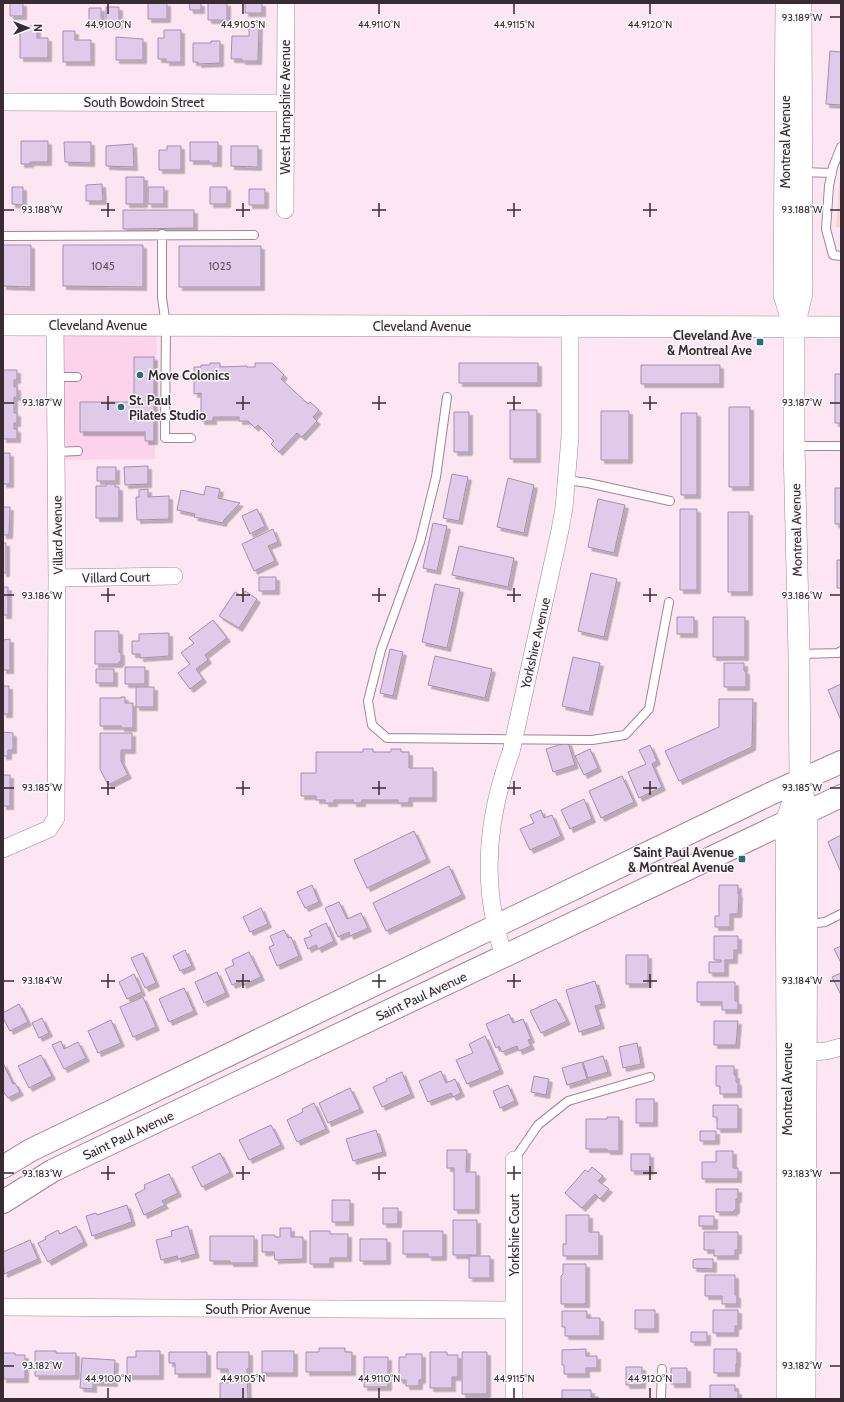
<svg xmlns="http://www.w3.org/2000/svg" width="844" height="1402" viewBox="0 0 844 1402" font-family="Cabin,sans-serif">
<defs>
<filter id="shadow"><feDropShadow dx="3.5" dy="3.5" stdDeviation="0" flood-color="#0004"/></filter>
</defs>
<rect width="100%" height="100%" fill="#fce6f3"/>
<path fill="#fdd2ed" d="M51,324H157L155,459L52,460Z"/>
<path fill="#fdd5cb" d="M841,174V228L836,227L839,186Z"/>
<path fill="#dfcae9" stroke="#a490ae" filter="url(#shadow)" d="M10,3H23V16H10Z
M148,3H167V19H148Z
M189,3H201V10H190Z
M208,3H227V20H208Z
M245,3H262V13H245Z
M106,7H119V25H106Z
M89,8H101V25H89Z
M249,25H259L258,61H242V59H231L232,36H249Z
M20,26H37V38H48V58H20Z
M164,30H181V62H166V59H158V38H164Z
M63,31H75V40H91V62H63Z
M116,37L143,39V60H116Z
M211,41H220V63L198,64V62H193V43H211Z
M830,51L841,52V105L826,104Z
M21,141H48V162H30V164H21Z
M64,142H91V163L65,162Z
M190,142H218V163H209V161H190Z
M133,144L134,167L106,166V146Z
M167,146H181V170H159V150H167Z
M231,146H258V167L231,166Z
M126,177H144V204H126Z
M102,184L103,201H86V185Z
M12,187H23V205L12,204Z
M148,187H164V204H148Z
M210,187H227V204H210Z
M249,189H265V205H249Z
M123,210H194V228L123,229Z
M3,245H31V287L3,286Z
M63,245H143V287L63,286Z
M179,246H261V287H179Z
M134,357H154V441H145V432H80V402H134Z
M210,363H220V367L247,366V367H255V363H272L284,375L281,379L308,404L310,402L319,410L313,417L317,421L302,437L297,433L279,452L271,444L274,441L258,425L255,428L248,421H239V417H213V421H201V393L194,394V367H201V365H210Z
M459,363H538V383H459Z
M641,365H720V384H641Z
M3,370H17V380H14V387H17V397H14V413H17V423H14V429H17V439H3Z
M835,374H841V423H835Z
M729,407H750V487H729Z
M510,410H537V459H510Z
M601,411H629V460H601Z
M454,412H469V452H454Z
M681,413H697V495H681Z
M3,453H10V484H3Z
M148,466V484L125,485L124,467Z
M97,467H116V481H97Z
M452,474L468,477L459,521L443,518Z
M508,478L534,485L524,533L497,527Z
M106,484H115V487H119V518H96V486H106Z
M206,486L220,489L218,498L240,503L224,520L223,523L194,517L195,514L177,510L181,490L204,495Z
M835,488H841V524H835Z
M148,489V497L169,496V519L137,520L136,497H139V490Z
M598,499L625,505L614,553L588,547Z
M3,507H10L9,535H3Z
M257,509L265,526L250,534L242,516Z
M680,509H697V590H680Z
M728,512H749V592H728Z
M433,523L447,526L437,571L423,568Z
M273,529L278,542L268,546L275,561L254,571L242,544Z
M3,543H6V573H3Z
M459,546L514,558L508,587L452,575Z
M837,560H841V588H837Z
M591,573L617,579L604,637L578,631Z
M259,577H276V591H259Z
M435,584L460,589L447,648L422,642Z
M3,587H8V615H3Z
M245,591L257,599L239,628L219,616L235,592L242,596Z
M677,617H694V634H677Z
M713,617H745V657H713Z
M213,620L227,638L205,655L208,660L196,669L203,679L190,689L178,673L190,664L181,653L194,643L189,638Z
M95,631H119V652H121V662H119V664H95Z
M169,633V656L140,658V654H132V641H139V634Z
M10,639V670H3V640Z
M390,649L403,652L393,696L380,693Z
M435,656L492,669L485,698L428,685Z
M573,657L600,663L589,712L562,706Z
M724,663H744V671H746V687H724Z
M125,667H145V684H125Z
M96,669H114V683H96Z
M841,684V718H840L828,690Z
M3,686H9V714H3Z
M136,687H154V707H136Z
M121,697H125V703H133V728H121V726H100V698H121Z
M719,699H753L752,747L679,781L665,751L719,727Z
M3,732L13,733V750H8V756H3Z
M100,733H132V750H121V761L128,775L108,785L100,769Z
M568,742L575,765L553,772L546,749Z
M650,745L657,761L652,764L662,787L639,798L628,772L646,764L639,750Z
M363,749H373V752H391V749H401V752H409V768H433V798H409V803H398V800H362V803H353V800H334V803H325V800H316V796H301V773H316V752H363Z
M590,749L598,768L584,775L575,756Z
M3,775H10V806H3Z
M622,776L634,802L601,818L589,791Z
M584,799L592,819L570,829L561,810Z
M541,810L544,818L552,815L561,836L530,850L520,829L534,823L530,815Z
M414,831L427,859L367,888L354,860Z
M841,835V870H840L828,842Z
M449,866L462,895L386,931L373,903Z
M312,885L319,902L305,908L297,892Z
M719,885H738V894H739L738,914H730V927H715V916H719Z
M339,902L347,919L361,913L368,928L350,936L349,932L338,937L325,908Z
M261,908L268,924L250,932L243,917Z
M326,923L334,941L318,949L316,945L308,949L304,939L312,936L309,931Z
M284,930L288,938L291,937L299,956L277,966L269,947L274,945L270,936Z
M714,936H738V950H734V960H725V973H709V962H721V960H714Z
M841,946V963L834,949Z
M185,950L192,966L180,971L173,956Z
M249,952L261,977L243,985L242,981L232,985L225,969L234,965L232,960Z
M143,953L156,983L145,988L131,958Z
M626,955H648V984H626Z
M217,972L226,993L204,1003L195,982Z
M841,973V995L832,977Z
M134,974L142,992L127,999L119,982Z
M595,981L602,1004L595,1006L601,1025L579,1032L566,990Z
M697,982H735V1001H738V1010H722V1002H697Z
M184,988L194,1011L169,1022L159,999Z
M143,997L156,1027L133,1037L120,1007Z
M556,999L567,1021L541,1033L530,1011Z
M19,1004L28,1022L10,1031L3,1018V1013Z
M509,1014L513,1023L523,1019L531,1039L528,1040L531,1046L519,1051L517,1046L502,1052L499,1046L496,1048L486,1024Z
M42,1018L49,1033L39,1038L32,1023Z
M111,1020L121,1043L98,1053L88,1031Z
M714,1021H738L736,1045H714Z
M485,1036L500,1070L467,1084L456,1060L473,1053L469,1044Z
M61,1041L64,1049L78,1042L86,1058L64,1069L52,1045Z
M637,1043L641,1064L623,1068L619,1047Z
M41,1055L52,1076L29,1088L18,1066Z
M603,1056L608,1072L588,1078L583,1062Z
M582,1062L587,1079L567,1085L562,1068Z
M3,1063L13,1084L15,1083L20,1092L8,1098L3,1091Z
M716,1066H734V1075H736V1082H738V1094H720V1086H716Z
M441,1071L446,1083L455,1079L461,1093L453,1097L451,1093L428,1102L419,1081Z
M402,1072L411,1094L382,1107L373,1087L387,1081L386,1079Z
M534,1076L549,1079L546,1095L531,1092Z
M508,1085L515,1101L500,1108L493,1091Z
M350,1088L360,1109L328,1123L319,1103Z
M636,1099H654V1123H636Z
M314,1103L326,1129L297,1142L287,1120L303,1112L302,1109Z
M713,1105H738V1129H717V1117H713Z
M607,1117H619V1151H607V1149H586V1119H607Z
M271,1125L281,1145L249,1160L239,1140Z
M376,1130L383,1152L353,1161L346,1139Z
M700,1131H716V1141H700Z
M447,1150H467L466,1172H476V1210H454V1168H447Z
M716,1151H733V1168H738V1179H702V1162H716Z
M220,1153L230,1173L202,1187L192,1167Z
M631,1154H650V1171H631Z
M592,1167L603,1176L598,1181L609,1189L600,1199L595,1194L582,1208L565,1193L585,1170L588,1172Z
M169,1174L178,1193L162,1201L165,1205L144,1215L135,1194L145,1189L144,1185Z
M716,1189H738V1199H736V1210H734V1212H716Z
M332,1200H350V1222H332Z
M127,1205L132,1222L92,1236L86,1216L96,1213L97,1215Z
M383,1208H398V1224H383Z
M566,1215H589V1232H599V1256H563V1244H566Z
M699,1216H714V1226H699Z
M453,1220H477V1255H453Z
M76,1226L84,1242L48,1262L38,1243L46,1239L45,1237L58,1230L60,1234Z
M188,1226L196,1254L178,1259L177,1256L161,1260L156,1240L172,1236L171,1231Z
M280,1228H291V1237H303V1259L275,1260L274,1252H262V1235H275V1237H280Z
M310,1231H330V1234H348V1258H330V1264H310Z
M403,1231H443V1257H428V1254H403Z
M704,1232H738V1250H735V1256H714V1250H704Z
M210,1236H254V1263H230V1261H210Z
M360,1239H387V1261H360Z
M30,1240L38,1259L4,1274L3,1252Z
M469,1256H490V1278H469Z
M697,1259H713V1269L693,1268V1260Z
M563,1264H586V1304H561V1276L563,1274Z
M705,1275H735V1295H737V1304H722V1296H705Z
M635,1310H655V1329H635Z
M713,1310H738V1326H735V1333H713Z
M562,1311H587V1318H600V1336H565V1327H562Z
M691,1332H707V1342H691Z
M319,1348H345V1352H352V1372H306V1352H319Z
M586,1349V1356H597V1368H586V1374H564V1365H562V1350Z
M714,1349H737V1364H736V1373H714Z
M35,1351H56V1353H76V1376H35Z
M136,1351H160V1376H127V1357H136Z
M262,1351H294V1373H262Z
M169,1352H207V1374H175V1363H169Z
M217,1352H249V1369H247L248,1399H220V1383H228V1369H217Z
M430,1352H447V1355H458V1377H452V1388H430Z
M462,1352H487V1394H462Z
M3,1353H15V1355H25V1379H3Z
M406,1354H422V1380H419V1386H406V1380H399V1357H406Z
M364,1357H388V1387H364Z
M82,1358L115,1360L114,1383L93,1382V1389L80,1388Z
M626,1367H642V1385H626Z
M671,1368H687V1384H671Z
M710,1385H735V1391H738V1399H710Z
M562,1390H591V1397H598V1399H562Z"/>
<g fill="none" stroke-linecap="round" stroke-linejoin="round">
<g stroke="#a48397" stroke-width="10">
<path id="service" d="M841,147L833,167L829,186L826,229L833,255L841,256
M801,172L832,173
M162,234V298L166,325L165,438H191
M3,236L254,235
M55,377H77
M447,397L436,477L420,542L381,650L368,701L372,725L387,738L592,740L625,735L649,709L669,602
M795,446H841
M55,452L78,451
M567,480L588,483L670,501
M800,654L838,653L841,651
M808,924L825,922L841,914
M514,1160L538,1125L568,1101L650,1077
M661,1399L662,1369"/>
</g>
<g stroke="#a48397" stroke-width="18">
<path id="minor" d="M3,102L285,103
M285,210L286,3
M57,578L174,576
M3,849L49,829L56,818L57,578L55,325
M504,957C501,947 498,937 496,927C482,867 490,809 511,752L560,530L564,508L570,437V326
M794,1053L826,1051L841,1047
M3,1307L514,1310
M514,1399V1160"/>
</g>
<g stroke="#a48397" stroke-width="22">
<path id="tertiary" d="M786,3L784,295L794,327
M801,3L802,293L794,327V446L799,654L800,781L807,812L805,1399
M3,325L841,327
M787,1399V1053L786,822L800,781"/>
</g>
<g stroke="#a48397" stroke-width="24">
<path id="secondary" d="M3,1167L31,1150L770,794L841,762
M3,1202L52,1171L841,796"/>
</g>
<use href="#service" stroke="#fff" stroke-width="8"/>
<use href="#minor" stroke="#fff" stroke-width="17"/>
<use href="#tertiary" stroke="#fff" stroke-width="21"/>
<use href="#secondary" stroke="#fff" stroke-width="22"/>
</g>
<path fill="none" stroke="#382b33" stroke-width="1.5" d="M108,4V14M243,4V14M379,4V14M514,4V14M650,4V14M830,17H840M108,203V217M243,203V217M379,203V217M514,203V217M650,203V217M4,210H14M101,210H115M236,210H250M372,210H386M507,210H521M643,210H657M830,210H840M108,396V410M243,396V410M379,396V410M514,396V410M650,396V410M4,403H14M101,403H115M236,403H250M372,403H386M507,403H521M643,403H657M830,403H840M108,588V602M243,588V602M379,588V602M514,588V602M650,588V602M4,595H14M101,595H115M236,595H250M372,595H386M507,595H521M643,595H657M830,595H840M108,781V795M243,781V795M379,781V795M514,781V795M650,781V795M4,788H14M101,788H115M236,788H250M372,788H386M507,788H521M643,788H657M830,788H840M108,974V988M243,974V988M379,974V988M514,974V988M650,974V988M4,981H14M101,981H115M236,981H250M372,981H386M507,981H521M643,981H657M830,981H840M108,1166V1180M243,1166V1180M379,1166V1180M514,1166V1180M650,1166V1180M4,1173H14M101,1173H115M236,1173H250M372,1173H386M507,1173H521M643,1173H657M830,1173H840M4,1366H14M830,1366H840M108,1388V1398M243,1388V1398M379,1388V1398M514,1388V1398M650,1388V1398"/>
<g fill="#256e79" stroke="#fafafa" stroke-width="1.5">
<rect x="756" y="338" width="8" height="8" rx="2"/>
<circle cx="140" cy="375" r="4"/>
<circle cx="121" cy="407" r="4"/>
<rect x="738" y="855" width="8" height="8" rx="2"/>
</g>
<g text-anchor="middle" stroke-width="3" stroke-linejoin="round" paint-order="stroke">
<g font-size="11" fill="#625360">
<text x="103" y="270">1045</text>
<text x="220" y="270">1025</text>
</g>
<g font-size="13" fill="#382b33" stroke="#fafafa">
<text x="144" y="107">South Bowdoin Street</text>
<text transform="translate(285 107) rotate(-90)" y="5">West Hampshire Avenue</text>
<text transform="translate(785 142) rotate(-90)" y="5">Montreal Avenue</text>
<text x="98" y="330">Cleveland Avenue</text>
<text x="422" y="331">Cleveland Avenue</text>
<text transform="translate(796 530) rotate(-91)" y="5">Montreal Avenue</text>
<text transform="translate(57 535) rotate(-91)" y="5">Villard Avenue</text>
<text transform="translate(116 577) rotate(-1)" y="5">Villard Court</text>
<text transform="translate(535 643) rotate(-77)" y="5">Yorkshire Avenue</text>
<text transform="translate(421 996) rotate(-25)" y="5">Saint Paul Avenue</text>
<text transform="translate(787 1089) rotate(-90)" y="5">Montreal Avenue</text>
<text transform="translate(128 1135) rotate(-25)" y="5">Saint Paul Avenue</text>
<text transform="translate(514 1235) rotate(-90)" y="5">Yorkshire Court</text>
<text x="258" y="1314">South Prior Avenue</text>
</g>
<g font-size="13" font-weight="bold" fill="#382b33" stroke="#fafafa" text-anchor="end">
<text x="752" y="340">Cleveland Ave<tspan x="752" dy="15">&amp; Montreal Ave</tspan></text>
<text x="148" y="380" text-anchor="start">Move Colonics</text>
<text x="129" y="405" text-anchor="start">St. Paul<tspan x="129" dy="15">Pilates Studio</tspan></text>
<text x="734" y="857">Saint Paul Avenue<tspan x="734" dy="15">&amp; Montreal Avenue</tspan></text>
</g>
</g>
<g font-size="10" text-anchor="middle" fill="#382b33" stroke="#fafafa" stroke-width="3" stroke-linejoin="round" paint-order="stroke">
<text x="802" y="21">93.189°W</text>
<text x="108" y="28">44.9100°N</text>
<text x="243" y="28">44.9105°N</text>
<text x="379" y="28">44.9110°N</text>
<text x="514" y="28">44.9115°N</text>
<text x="650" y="28">44.9120°N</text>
<text x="802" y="213">93.188°W</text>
<text x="42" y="213">93.188°W</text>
<text x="42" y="406">93.187°W</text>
<text x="802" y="406">93.187°W</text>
<text x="802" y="599">93.186°W</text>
<text x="42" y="599">93.186°W</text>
<text x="802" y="791">93.185°W</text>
<text x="42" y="791">93.185°W</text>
<text x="802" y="984">93.184°W</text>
<text x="42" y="984">93.184°W</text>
<text x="802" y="1177">93.183°W</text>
<text x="42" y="1177">93.183°W</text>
<text x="802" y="1369">93.182°W</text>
<text x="42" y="1369">93.182°W</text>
<text x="108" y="1382">44.9100°N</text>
<text x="243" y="1382">44.9105°N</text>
<text x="379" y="1382">44.9110°N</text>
<text x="514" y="1382">44.9115°N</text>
<text x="650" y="1382">44.9120°N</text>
</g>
<rect width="844" height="1402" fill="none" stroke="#382b33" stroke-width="8"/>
<g transform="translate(28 28) rotate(90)" stroke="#fafafa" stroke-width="3" paint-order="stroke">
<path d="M0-3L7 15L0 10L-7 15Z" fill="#382b33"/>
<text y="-6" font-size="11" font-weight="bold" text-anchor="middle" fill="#382b33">N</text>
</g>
</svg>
